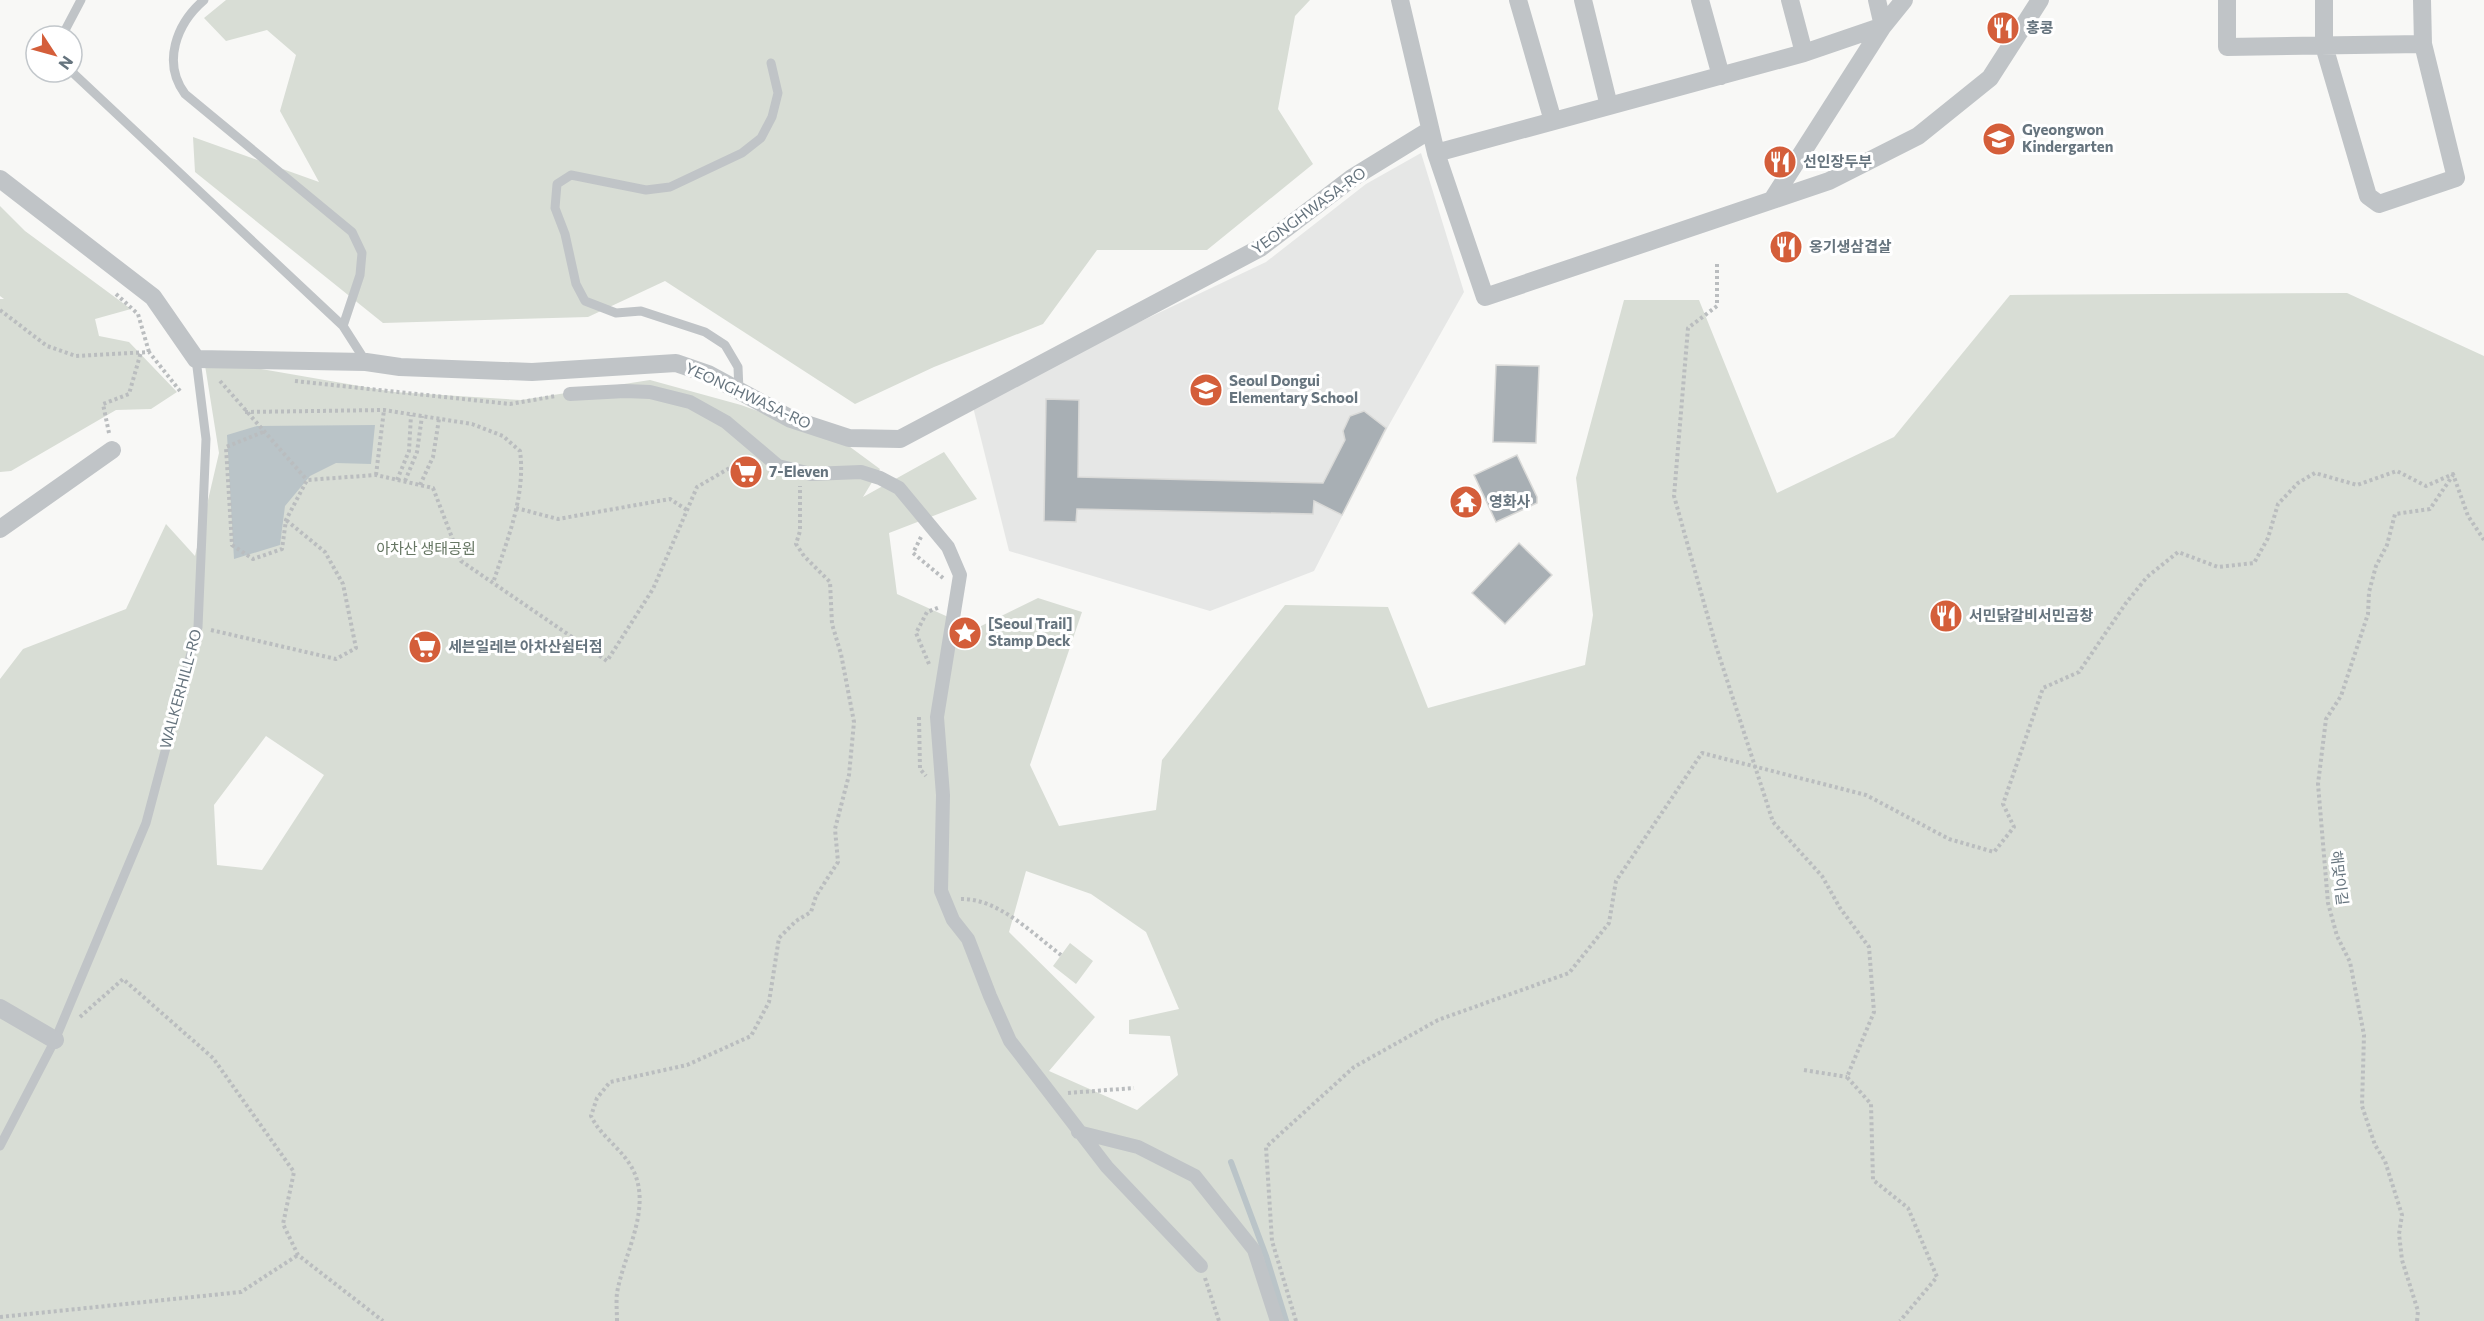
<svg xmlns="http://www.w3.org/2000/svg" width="2484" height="1321" viewBox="0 0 2484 1321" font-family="Commissioner,'Noto Sans KR',sans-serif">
<rect width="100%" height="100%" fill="#f8f8f6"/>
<path fill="#e6e7e6" d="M1421,153L1464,292L1389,425L1314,571L1210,611L1009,551L973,407L1034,372L1266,262L1366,184Z"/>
<path fill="#d8ddd5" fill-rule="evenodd" d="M226,0H1310L1295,16L1278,109L1313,164L1207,250H1097L1043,324L934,367L855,404L665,281L588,317L383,323L195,172L193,137L319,182L280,111L296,55L267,30L226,41L204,18Z
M0,206L25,231L131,309L95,319L99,336L129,342L177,392L151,409L116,410L11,471L0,472V299H4L0,296Z
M2347,293L2484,356V1321H0V679L23,649L126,609L166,524L195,556L219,453L204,359L394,392L521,400L650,380L741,405L842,441L880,469L863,497L944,452L977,499L889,533L897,594L975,629L1038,598L1082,612L1030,765L1059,826L1156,810L1162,760L1285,605L1388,607L1428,708L1585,665L1593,615L1576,478L1624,300H1699L1777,493L1894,437L2010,295ZM266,736L324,775L262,870L217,865L214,805ZM1026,871L1091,894L1146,932L1179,1009L1129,1020V1034L1170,1036L1178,1075L1137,1110L1049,1071L1095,1017L1009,932Z
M1070,943L1093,961L1076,984L1053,966Z"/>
<path fill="#bac4c8" d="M375,425L371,464L336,463L310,476L285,506L280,545L234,559L227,435L257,426Z"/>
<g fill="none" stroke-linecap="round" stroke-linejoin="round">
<path stroke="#bac4c8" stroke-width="6" d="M1231,1162L1266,1256L1286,1321"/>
</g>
<path fill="#a8afb4" stroke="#dadad8" stroke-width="1.5" d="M1496,365L1539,366L1536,443L1493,442Z
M1046,399L1079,400L1078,477L1323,483L1345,440L1343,431L1350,416L1364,411L1386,428L1342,515L1314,501L1313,514L1077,509L1076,522L1044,521Z
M1517,455L1537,497V503L1496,522L1474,475Z
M1519,543L1552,575L1505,624L1472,593Z"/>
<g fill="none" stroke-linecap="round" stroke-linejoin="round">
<path stroke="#babdbf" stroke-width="4" stroke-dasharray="3 3" stroke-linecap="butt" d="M1717,264V306L1688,328L1674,496L1716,646L1773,822L1822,876L1840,908L1869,947L1874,1012L1847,1077L1871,1104L1873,1180L1908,1208L1937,1277L1900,1321
M116,294L138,314L149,352
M0,310L47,346L76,356L149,352L180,391
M220,381L307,480
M295,381L510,404L556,396
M245,412L384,410L472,424L503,436L520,451C526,496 507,540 493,583
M263,432L226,447L232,545L253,559L282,549L286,520L307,480L376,475L433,488L461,561L607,661L653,589L697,487L747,458
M109,433L103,404L129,394L141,352
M376,475L384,410
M397,480L409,451L411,415
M405,481L417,452L422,416
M420,485L433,457L439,419
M516,508L558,519L670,499L687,510
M921,537L913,553L943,578
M211,630L336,659L356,648L343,584L325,552L286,520
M929,664L916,633L927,612L940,607
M919,717L920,769L926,776
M961,899C998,898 1033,934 1061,955
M80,1017L123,979L213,1058L294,1172L283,1224L298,1255L383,1321
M1804,1070L1847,1077
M1068,1093L1134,1088
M1205,1278L1219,1321
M0,1317L241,1292L298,1255
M617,1321C617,1312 616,1302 617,1293C624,1252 656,1203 629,1163C617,1145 600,1135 591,1116L597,1098L610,1082L687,1065L751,1036L769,1002L779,938L796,921L811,912L816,896L838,862L835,829L849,775L854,722L841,654L832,624L830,582L804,556L796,544L800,531V486
M1296,1321L1272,1241L1266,1147L1354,1067L1438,1020L1569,973L1609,923L1616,881L1702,753L1866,795L1949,839L1994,852L2014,827L2003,804L2043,688L2079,672L2126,603L2147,577L2178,552L2218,567L2254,563L2268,538L2278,504L2298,483L2315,473L2357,485L2397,471L2426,486L2453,474L2468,516L2484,540
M2417,1321L2418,1311L2402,1260L2399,1234L2402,1215L2385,1161L2375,1145L2362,1106L2364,1035L2350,962L2337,936L2328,903L2318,784L2326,719L2341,696L2368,614L2369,592L2376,566L2387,545L2395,514L2430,509L2453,475"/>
<path stroke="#c0c4c7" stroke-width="9" d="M204,0C176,24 162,63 185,94L352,232L362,253L360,275L343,326
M62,36L81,0
M72,72L343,326L366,362
M739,391L738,367L725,345L705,332L641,311L616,313L585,301L576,284L565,234L555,208L557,184L571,175L646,190L670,187L742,153L761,138L772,117L778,93L771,63
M0,1146L55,1040L146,823L198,627L206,439L196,359"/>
<path stroke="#c0c4c7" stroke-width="14" d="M570,394L625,391L650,392L690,402L726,422L778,466L811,474L861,472L880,478L899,488L948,547L960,575L937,717L943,795L941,891L953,920L968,939L990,996L1010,1041L1107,1167L1201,1266
M1078,1132L1138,1147L1195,1176L1254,1250L1277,1321"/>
<path stroke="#c0c4c7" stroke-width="18" d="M1400,0L1436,153L1485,297L1829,181L1918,136L1990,78L2040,0
M1518,0L1553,121
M1583,0L1609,106
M1700,0L1721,76
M1790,0L1804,53
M2227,0V47L2423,44
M2324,0V46L2368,196L2379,204L2456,178L2423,44L2422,0
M1436,153L1804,53L1883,26L1877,0
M0,179L153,297L196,359L366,362L400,367L532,372L676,363L708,374L791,419L849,438L900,439L1260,248L1352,178L1430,130
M1772,200L1883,26L1904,0
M0,529L112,450
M0,1008L55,1040"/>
</g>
<defs>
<g id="restaurant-disc" transform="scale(1.725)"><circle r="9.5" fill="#d45e3a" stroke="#fff"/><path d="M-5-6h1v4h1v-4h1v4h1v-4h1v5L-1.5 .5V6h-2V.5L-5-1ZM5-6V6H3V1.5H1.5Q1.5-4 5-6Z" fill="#fff"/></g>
<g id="school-disc" transform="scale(1.725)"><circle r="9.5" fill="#d45e3a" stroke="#fff"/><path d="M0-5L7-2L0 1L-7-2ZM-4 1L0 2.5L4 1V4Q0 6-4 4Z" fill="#fff"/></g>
<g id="supermarket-disc" transform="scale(1.725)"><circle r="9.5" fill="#d45e3a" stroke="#fff"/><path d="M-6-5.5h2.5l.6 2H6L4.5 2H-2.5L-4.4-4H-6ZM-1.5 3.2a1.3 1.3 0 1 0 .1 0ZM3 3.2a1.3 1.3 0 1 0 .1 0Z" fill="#fff"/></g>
<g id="temple-disc" transform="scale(1.725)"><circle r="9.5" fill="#d45e3a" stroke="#fff"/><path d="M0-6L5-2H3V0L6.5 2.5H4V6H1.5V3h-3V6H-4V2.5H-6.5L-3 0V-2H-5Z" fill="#fff"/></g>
<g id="sight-disc" transform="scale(1.725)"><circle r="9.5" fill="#d45e3a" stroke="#fff"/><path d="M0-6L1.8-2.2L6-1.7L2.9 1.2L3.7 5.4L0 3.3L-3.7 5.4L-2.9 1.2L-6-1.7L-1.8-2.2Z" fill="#fff"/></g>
</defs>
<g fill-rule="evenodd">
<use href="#restaurant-disc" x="2003" y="28"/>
<use href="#school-disc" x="1999" y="139"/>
<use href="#restaurant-disc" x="1780" y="162"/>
<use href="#restaurant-disc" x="1786" y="247"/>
<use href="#school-disc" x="1206" y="390"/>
<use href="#supermarket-disc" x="746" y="472"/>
<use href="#temple-disc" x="1466" y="502"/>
<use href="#restaurant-disc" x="1946" y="616"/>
<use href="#sight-disc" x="965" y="633"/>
<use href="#supermarket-disc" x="425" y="647"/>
</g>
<g text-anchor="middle" stroke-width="6" stroke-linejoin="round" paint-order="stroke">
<g font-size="15" font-weight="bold" fill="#66747e" stroke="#fff" text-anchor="start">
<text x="2026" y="33">홍콩</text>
<text x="2022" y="135">Gyeongwon<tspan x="2022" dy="17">Kindergarten</tspan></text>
<text x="1803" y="167">선인장두부</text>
<text x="1809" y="252">옹기생삼겹살</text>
<text x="1229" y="386">Seoul Dongui<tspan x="1229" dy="17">Elementary School</tspan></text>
<text x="769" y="477">7-Eleven</text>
<text x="1489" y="507">영화사</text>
<text x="1969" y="621">서민닭갈비서민곱창</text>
<text x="988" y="629">[Seoul Trail]<tspan x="988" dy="17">Stamp Deck</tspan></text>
<text x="448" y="652">세븐일레븐 아차산쉼터점</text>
</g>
<g font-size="15" fill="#66747e" stroke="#fff">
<text transform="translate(1309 211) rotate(-36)" y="5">YEONGHWASA-RO</text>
<text transform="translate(748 396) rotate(25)" y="5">YEONGHWASA-RO</text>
<text transform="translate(181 689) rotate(-75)" y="5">WALKERHILL-RO</text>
<text transform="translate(2339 878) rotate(83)" y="5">해맞이길</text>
</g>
<g font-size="15" fill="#677764" stroke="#fff">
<text x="426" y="554">아차산 생태공원</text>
</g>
</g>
<g transform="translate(54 54) rotate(126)"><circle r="28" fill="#ffffff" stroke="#c2c7cb" stroke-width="1.5"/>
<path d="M0-4.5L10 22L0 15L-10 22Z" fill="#d45e3a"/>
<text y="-9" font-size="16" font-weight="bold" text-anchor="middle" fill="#66747e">N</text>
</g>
</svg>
